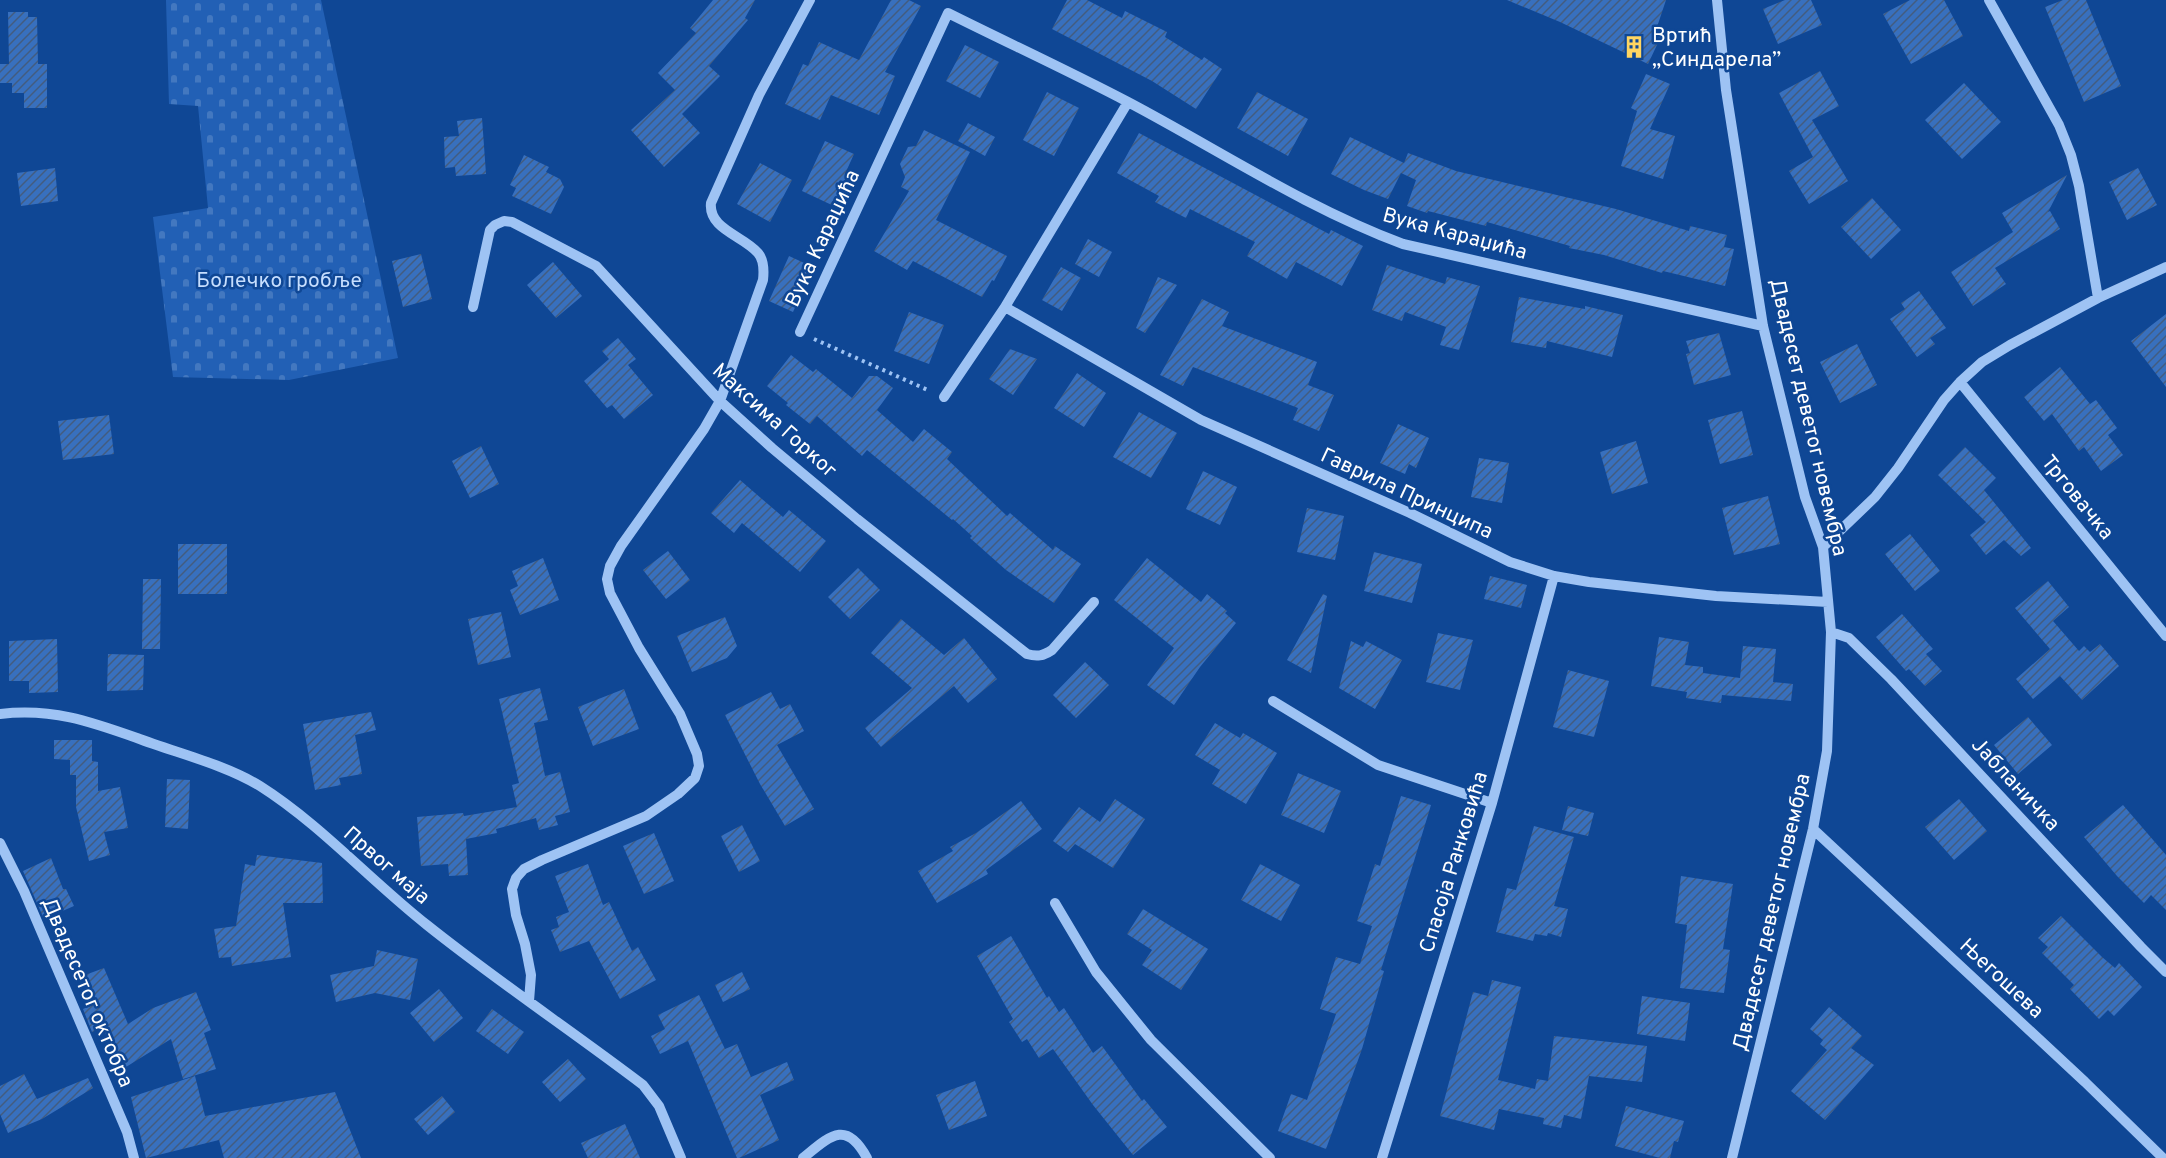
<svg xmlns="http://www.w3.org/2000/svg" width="2166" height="1158" viewBox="0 0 2166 1158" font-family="Overpass,sans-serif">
<defs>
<pattern id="cemetery-stones" width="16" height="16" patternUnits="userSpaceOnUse" patternTransform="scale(1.5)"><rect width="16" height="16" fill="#2260b5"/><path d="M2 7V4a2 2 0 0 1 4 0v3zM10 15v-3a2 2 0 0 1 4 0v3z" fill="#4378c0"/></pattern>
<pattern id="building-hatch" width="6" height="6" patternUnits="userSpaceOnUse" patternTransform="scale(1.5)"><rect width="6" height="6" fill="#3870be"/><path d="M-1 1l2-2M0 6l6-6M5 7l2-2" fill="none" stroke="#435c7f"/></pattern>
</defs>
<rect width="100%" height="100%" fill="#0f4795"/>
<path fill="url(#cemetery-stones)" d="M166,0H321L398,358L289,380L173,377L153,217L208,208L198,106L169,104Z"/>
<path fill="url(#building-hatch)" d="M713,0H755L745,18L748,20L709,66L720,76L682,114L700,133L664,167L631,130L675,90L658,73L696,33L690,28Z
M891,0H909L921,6L885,72L895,76L879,115L831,95L820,120L785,104L803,64L808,66L819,42L859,60Z
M1067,0H1087L1122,18L1125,11L1167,32L1165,37L1202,60L1204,57L1222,69L1196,109L1152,81L1052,29Z
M1507,0H1666L1657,27L1664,30L1648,64L1560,22Z
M1785,0H1811L1822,25L1778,44L1763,9Z
M1910,0H1944L1963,36L1911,64L1883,14Z
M2063,0H2086L2121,86L2084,102L2045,7Z
M8,12H28V17H37L38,64H47V108H24V93H12V83H0V64H9Z
M965,45L999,62L980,98L946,81Z
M1820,71L1839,106L1812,120L1848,181L1809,204L1789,171L1813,157L1779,93Z
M1646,74L1670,84L1650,129L1675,136L1663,179L1621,166L1637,111L1631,108Z
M1964,83L2001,122L1962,159L1925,120Z
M1047,92L1079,108L1054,156L1023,140Z
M1257,92L1308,119L1288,156L1237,128Z
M482,118L486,174L456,176L455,167L445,168L444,137L459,136L457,121Z
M968,123L995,137L985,156L958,141Z
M924,130L970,152L936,220L1007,256L994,281L992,280L982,297L913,261L907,270L874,251L909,191L901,187L905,177L900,164L908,147L916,146Z
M1139,133L1329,234L1331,230L1363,246L1342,286L1296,262L1287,279L1247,256L1255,242L1190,209L1186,218L1155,202L1159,196L1117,173Z
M1350,137L1404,163L1408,153L1456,171L1616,209L1689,231L1690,226L1727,235L1724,247L1734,249L1725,286L1663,271L1662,273L1604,255L1569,248L1570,246L1487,222L1486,226L1428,211L1427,213L1407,206L1416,180L1401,173L1388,199L1364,190L1331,174Z
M825,141L854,154L845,174L850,176L836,207L802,191Z
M524,155L549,167L546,172L560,179L564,187L551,214L512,196L516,188L510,185Z
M760,163L792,180L770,222L737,204Z
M55,168L58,201L21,206L17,173Z
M2138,168L2157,205L2127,220L2109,182Z
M2067,175L2048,212L2050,211L2060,229L1995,268L2006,284L1973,306L1951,272L2013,232L2002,213Z
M1872,198L1901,230L1871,259L1841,227Z
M1088,239L1112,252L1099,277L1075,264Z
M421,254L432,299L403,307L392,261Z
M789,256L813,267L793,312L769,301Z
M553,262L582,296L556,318L527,285Z
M1387,265L1445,284L1447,277L1480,286L1459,350L1440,345L1446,327L1405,312L1402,321L1372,310Z
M1061,267L1081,278L1062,311L1042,300Z
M1158,277L1177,285L1145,333L1136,328Z
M1919,291L1946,328L1930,338L1935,344L1917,357L1890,319L1905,309L1901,303Z
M1519,297L1585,309V306L1623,315L1612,357L1547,341L1546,348L1511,342Z
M1202,299L1229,312L1222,326L1317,362L1308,385L1334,395L1319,431L1293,420L1298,408L1193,367L1183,386L1160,375Z
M909,312L944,325L929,364L894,351Z
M2166,314V387L2131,341Z
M1719,333L1731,375L1694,385L1686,354L1690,353L1686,341Z
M618,338L636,359L628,365L653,395L624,419L612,405L607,408L584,381L609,359L602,351Z
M1857,344L1877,385L1840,403L1820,362Z
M1010,349L1037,359L1013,395L989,379Z
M791,355L813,372L816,369L852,398L869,376H877L893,388L877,410L913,442L924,429L952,452L947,459L1007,516L1010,513L1053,550L1055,546L1081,564L1054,603L1006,570L970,538L972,536L953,519L952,520L867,450L862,456L817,416L810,424L786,405L788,403L767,386Z
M2060,367L2090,404L2096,400L2117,428L2108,435L2123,455L2101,471L2084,447L2079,451L2052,414L2044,421L2024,397Z
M1077,373L1106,393L1084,427L1054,408Z
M1742,411L1753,455L1720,464L1708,420Z
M1139,412L1177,433L1151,478L1113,457Z
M109,415L114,454L63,460L58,421Z
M1398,424L1429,438L1416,468L1409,464L1405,474L1380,463Z
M1636,441L1648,483L1612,494L1600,452Z
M481,446L499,484L470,498L452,461Z
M1965,447L1996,478L1984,490L2031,548L2021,556L2004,540L1986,555L1970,535L1986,522L1938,475Z
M1479,458L1509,463L1502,503L1471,497Z
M1203,471L1237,487L1220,525L1186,509Z
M740,480L783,517L789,510L826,541L800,572L742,523L734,533L711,513Z
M1768,496L1780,544L1734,555L1722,508Z
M1307,508L1344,516L1335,560L1297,552Z
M1910,534L1940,571L1915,591L1885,554Z
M178,544H227V594H178Z
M668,551L690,580L666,599L643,570Z
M1374,552L1422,564L1412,603L1364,591Z
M543,558L559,600L520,615L510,590L518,586L512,571Z
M1147,558L1201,602L1207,594L1227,611L1225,613L1236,623L1200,667L1174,705L1147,685L1174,648L1114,600Z
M858,568L880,590L850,619L828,597Z
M1490,576L1527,585L1521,608L1484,599Z
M143,579H161L160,649H142Z
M2048,581L2069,607L2053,621L2079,651L2084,646L2090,652L2100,644L2119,666L2082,700L2060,676L2033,699L2016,679L2050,649L2015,608Z
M1323,594L1327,596L1311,673L1287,660Z
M501,612L511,657L478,665L468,619Z
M1902,614L1933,649L1926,654L1942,671L1925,686L1909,669L1906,671L1876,637Z
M725,617L737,646L727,658L692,672L677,636Z
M901,619L944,655L964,638L997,679L968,703L954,686L881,747L865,728L912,688L871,653Z
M1438,633L1473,640L1460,690L1426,682Z
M1659,637L1689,642L1685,665L1703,667V673L1740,678L1743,646L1776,649L1773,682L1793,684L1791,701L1722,695L1721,703L1686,698L1687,692L1651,686Z
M57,639L58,692L29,693V681H9V641Z
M1351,641L1363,647L1366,641L1402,660L1375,709L1339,688Z
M108,654L144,655L143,690L107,691Z
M1085,662L1109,685L1076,718L1053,695Z
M1568,670L1609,681L1594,737L1553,727Z
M540,688L548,720L534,723L545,776L560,772L570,812L555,816L558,825L539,830L536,818L496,829L497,833L466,839L468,875L449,876L448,864L421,866L417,817L463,813L464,816L517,807L512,785L519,783L499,699Z
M624,689L639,729L593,746L578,707Z
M771,692L780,709L790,704L804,731L777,745L814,809L785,826L760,784L725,715Z
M371,712L376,730L355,735L362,774L339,778L341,785L315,790L303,724Z
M2028,717L2052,745L2018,774L1994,745Z
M1215,723L1240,738L1243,733L1277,753L1246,804L1212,784L1220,770L1195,755Z
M54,740H92V761L98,762V791L120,787L128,828L104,832L110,855L89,861L76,807V775H70V760L54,759Z
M1298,773L1341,791L1324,833L1281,815Z
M167,779L190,780L188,829L165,827Z
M1401,796L1431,805L1381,970L1384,971L1362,1049L1326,1149L1278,1131L1291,1094L1307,1100L1336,1014L1320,1009L1336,957L1360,964L1372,926L1357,921L1375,864L1380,866Z
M1115,799L1145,819L1113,868L1075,844L1068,852L1053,841L1079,807L1100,822Z
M1959,799L1987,831L1954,860L1925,827Z
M1021,801L1042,829L986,870L988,874L937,903L918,871L953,851L950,847L976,833Z
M2123,805L2166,855V910L2151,895L2144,903L2117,876L2084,837Z
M1568,806L1594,813L1588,836L1562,830Z
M742,825L760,861L739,872L721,836Z
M1534,826L1574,837L1554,906L1568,909L1561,937L1548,933L1547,936L1535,934L1533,941L1496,932L1507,888L1516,890Z
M654,833L674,881L644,894L623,846Z
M257,855L322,863L323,903H283L291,957L232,966L231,957L219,958L214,929L236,926L245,864L255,866Z
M51,858L63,889H66L74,906L44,919L23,871Z
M588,864L603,905L609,902L632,951L638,947L656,980L620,999L589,941L560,952L551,930L559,927L556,917L569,912L555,876Z
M1260,864L1300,885L1281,921L1241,900Z
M1681,876L1733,884L1723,949L1730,950L1724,993L1680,988L1687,925L1675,923Z
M1143,909L1208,949L1181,990L1142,965L1152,950L1127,934Z
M2061,916L2102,957L2115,968L2119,963L2142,987L2114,1016L2108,1010L2099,1019L2070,989L2074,985L2042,953L2048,947L2038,938Z
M1011,936L1047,998L1049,996L1059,1012L1064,1008L1093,1053L1102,1046L1142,1101L1144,1099L1167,1127L1133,1155L1093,1105L1053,1049L1039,1058L1027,1039L1022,1042L1009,1022L1013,1019L977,956Z
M377,950L418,959L410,1000L375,993L336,1002L330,975L374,966Z
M104,968L128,1024L153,1008L196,992L211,1030L204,1033L216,1069L183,1079L171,1039L126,1067L102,1028L92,1032L83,1009L97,1003L85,975Z
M742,972L750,989L723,1002L715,985Z
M1492,980L1521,987L1498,1080L1535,1089L1537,1079L1548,1081L1554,1036L1647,1046L1642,1082L1589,1076L1581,1119L1564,1115L1561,1128L1543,1124L1544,1118L1499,1109L1494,1130L1440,1116L1473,992L1488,996Z
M439,989L463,1018L434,1042L410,1013Z
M699,995L725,1049L737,1044L751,1077L787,1062L794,1080L760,1095L779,1140L739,1158H737L688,1041L660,1054L651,1036L665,1029L658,1015Z
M1642,996L1690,1003L1685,1041L1637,1034Z
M1829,1007L1862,1036L1851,1048L1874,1065L1825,1120L1791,1091L1827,1050L1820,1044L1823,1040L1810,1029Z
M492,1009L524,1032L508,1054L476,1031Z
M568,1059L586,1079L560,1102L542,1082Z
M24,1074L37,1099L88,1078L93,1088L42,1119L8,1133L0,1114V1086Z
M195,1076L205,1116L335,1092L361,1158H224L219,1140L146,1158L131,1097Z
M975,1081L987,1116L949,1130L936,1095Z
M442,1096L455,1112L428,1135L414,1119Z
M1626,1106L1684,1121L1678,1142L1674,1141L1670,1158H1660L1615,1146Z
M625,1124L640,1158H588L581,1143Z"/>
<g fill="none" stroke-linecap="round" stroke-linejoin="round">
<path stroke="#9ec3f4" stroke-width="4" stroke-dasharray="3 4.5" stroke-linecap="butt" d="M814,339L930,391"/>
<path stroke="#9ec3f4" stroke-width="10" d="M1717,0L1726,90L1763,326L1805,497L1823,547L1831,632L1827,751L1813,829L1732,1158
M1989,0L2059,125L2071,155L2079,186L2098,298
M473,307L490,230L495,225L504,221L512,222L596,266L720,401L772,448L857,519L1027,654C1037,657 1043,656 1052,650L1094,602
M1005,307L1201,420L1410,513L1510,562L1554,576L1589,582L1716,596L1828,602
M800,332L948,13C1008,43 1069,71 1128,102C1219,150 1306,208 1403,244L1763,326
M1960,382L2166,636
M944,397L1005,307L1128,102
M1823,547L1875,497L1898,468L1944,400L1960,382L1982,362L2010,345L2098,298L2166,267
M1831,632L1849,638L1891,679L2141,947L2166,972
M1273,701L1378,765L1492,803
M0,714C52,708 89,721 137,738C176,753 224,764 260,786C320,824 371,881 427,925C497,981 572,1031 643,1085L659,1106L681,1158
M1813,829L2085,1082L2163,1158
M0,843L24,891L127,1132L134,1158
M1055,903L1096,972L1151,1040L1270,1158
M529,1001L531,975L525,944L516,915L512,889L516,878L524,869L542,860L646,816L678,794L695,778L699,766L697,754L680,714L639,648L610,593L607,579L610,566L621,546L704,429L720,401L763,280C764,271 764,260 758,253C744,236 708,229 711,203L759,95L810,0
M803,1158C830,1136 846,1119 867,1158
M1382,1158L1492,803L1554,576"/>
</g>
<defs>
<g id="building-bare" transform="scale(1.8)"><path d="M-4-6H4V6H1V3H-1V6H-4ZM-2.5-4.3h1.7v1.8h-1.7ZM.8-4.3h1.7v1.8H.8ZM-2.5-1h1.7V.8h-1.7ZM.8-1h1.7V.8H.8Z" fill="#ffd561" stroke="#0f4795" stroke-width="2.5" paint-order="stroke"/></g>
</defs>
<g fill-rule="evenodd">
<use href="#building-bare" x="1634" y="47"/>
</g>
<g text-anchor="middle" stroke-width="5" stroke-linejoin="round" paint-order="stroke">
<g font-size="21" fill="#fff" stroke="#0f4795" text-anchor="start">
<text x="1652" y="42">Вртић<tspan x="1652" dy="24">„Синдарела”</tspan></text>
</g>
<g font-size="21" fill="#fff" stroke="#0f4795">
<text transform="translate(1455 233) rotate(15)" y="7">Вука Караџића</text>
<text transform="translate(822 238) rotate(-65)" y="7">Вука Караџића</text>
<text transform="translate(1809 417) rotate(77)" y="7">Двадесет деветог новембра</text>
<text transform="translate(775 420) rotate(42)" y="7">Максима Горког</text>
<text transform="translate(1407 493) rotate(25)" y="7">Гаврила Принципа</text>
<text transform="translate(2078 497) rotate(51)" y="7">Трговачка</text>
<text transform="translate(2016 784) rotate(47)" y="7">Јабланичка</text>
<text transform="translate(1453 862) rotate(-73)" y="7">Спасоја Ранковића</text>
<text transform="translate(387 865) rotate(41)" y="7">Првог маја</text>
<text transform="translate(1771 912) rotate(-77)" y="7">Двадесет деветог новембра</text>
<text transform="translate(2002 978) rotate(43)" y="7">Његошева</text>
<text transform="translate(88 992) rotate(67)" y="7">Двадесетог октобра</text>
</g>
<g font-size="21" fill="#c6defe" stroke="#0f4795">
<text x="279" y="287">Болечко гробље</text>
</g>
</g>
</svg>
